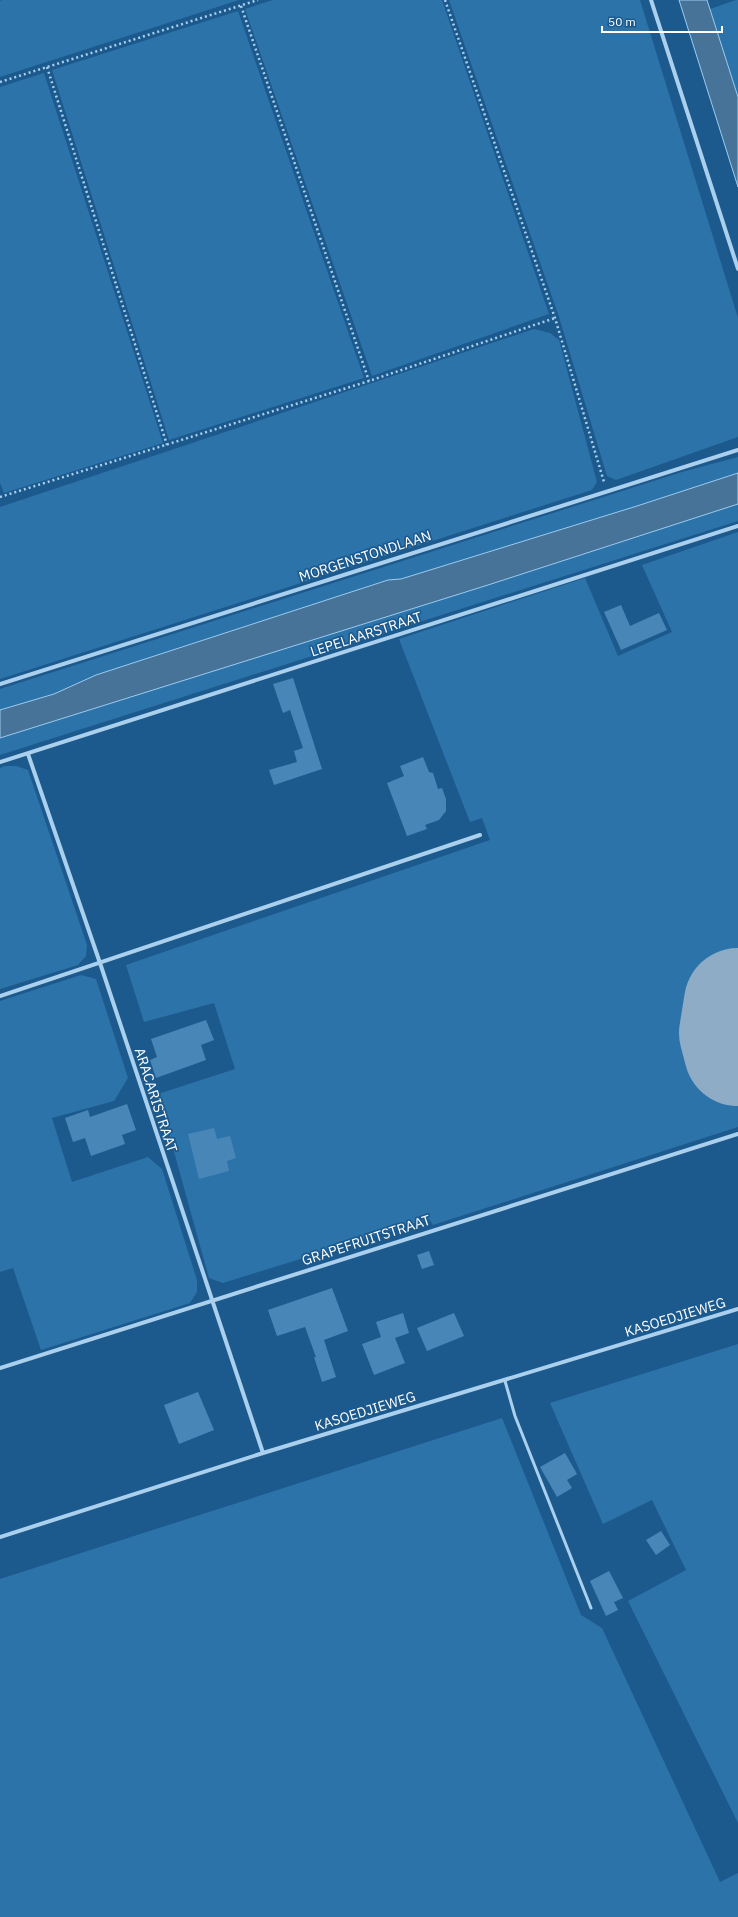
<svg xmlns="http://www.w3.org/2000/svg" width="738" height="1917" viewBox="0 0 738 1917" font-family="'IBM Plex Sans',sans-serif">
<rect width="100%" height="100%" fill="#1c5a8e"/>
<path fill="#2c73aa" d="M2,0H239L0,77V1Z
M273,0H442L549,314L372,376L245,9Z
M449,0H640L738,318V437L616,480L607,476L559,317Z
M736,0H738V97L710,9Z
M238,11L364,378L169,440L52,70Z
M44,73L163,443L4,493L0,483V87Z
M534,329L550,333L559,340L597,482L592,490L0,679V507Z
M738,457V473L637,506L401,579L387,580L96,675L54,694L0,710V689L682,472Z
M738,504V521L0,755V738L488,585Z
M738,532V983L729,1034L738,1065V1127L433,1225L429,1219L223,1283L209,1278L158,1094L235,1069L214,1003L144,1022L126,965L490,840L482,818L470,822L399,639L585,578L618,656L672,632L642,565Z
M5,766H16L28,770L87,945L86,956L78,965L0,989V768Z
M81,975L96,979L128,1078L114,1101L52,1118L72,1182L148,1157L162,1169L197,1280V1292L190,1303L41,1350L13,1268L0,1272V1001Z
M738,1344V1823L628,1601L686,1570L652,1500L603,1524L550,1403Z
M502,1418L581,1615L602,1628L720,1882L738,1873V1917H0V1579Z"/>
<path fill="#477398" stroke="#9dccef" d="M679,0H707L738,97V187Z
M738,473V504L488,585L0,738V710L54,694L96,675L388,580L401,579L637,506Z"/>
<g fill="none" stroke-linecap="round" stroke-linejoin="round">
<path stroke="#8eacc6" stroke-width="108" d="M738,1002L733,1033L738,1052"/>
</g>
<path fill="#4986b8" d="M621,605L630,626L659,613L667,630L621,650L604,612Z
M293,678L322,769L274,785L269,770L297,762L294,751L303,748L290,710L283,713L273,684Z
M423,757L429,772L433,773L438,789L442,788L446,799V811L439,820L425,825L427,829L407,836L387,783L404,776L400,766Z
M206,1020L214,1040L201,1045L206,1060L156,1078L150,1060L157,1057L151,1039Z
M127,1104L136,1130L122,1135L125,1144L91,1156L85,1138L73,1142L65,1118L88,1110L90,1117Z
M214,1128L217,1139L230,1136L236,1158L227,1161L229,1171L199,1179L188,1134Z
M429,1251L434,1265L422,1269L417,1255Z
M332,1288L348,1331L324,1340L336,1377L322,1382L314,1357H316L305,1327L277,1336L268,1310Z
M403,1313L409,1333L395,1338L405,1363L374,1375L362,1344L381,1337L376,1322Z
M454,1313L464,1336L427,1351L417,1328Z
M198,1392L214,1430L179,1444L164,1405Z
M565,1453L577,1474L567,1480L572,1488L557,1497L540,1467Z
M661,1531L670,1545L656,1555L646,1540Z
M609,1571L623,1598L614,1602L618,1610L606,1616L590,1581Z"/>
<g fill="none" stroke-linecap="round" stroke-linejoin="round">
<path stroke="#aad0ed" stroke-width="2.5" stroke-dasharray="2 3" stroke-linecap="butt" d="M445,0L555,318L604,482
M241,6L369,381
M47,67L167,445
M0,82L258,0
M0,497L369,381L555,318"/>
<path stroke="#aad0ed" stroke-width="3" d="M505,1381L515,1416L591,1608"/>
<path stroke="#aad0ed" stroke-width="4" d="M651,0L738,269
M0,684L738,450
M28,754L100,963L263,1453
M0,762L738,526
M0,996L480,835
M0,1368L738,1134
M0,1537L263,1453L738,1309"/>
</g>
<g text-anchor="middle" stroke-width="3.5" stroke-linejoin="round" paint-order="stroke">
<g font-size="14" fill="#fff" stroke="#1c5a8e">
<text transform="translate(365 556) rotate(-18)" y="5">MORGENSTONDLAAN</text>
<text transform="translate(366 634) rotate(-18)" y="5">LEPELAARSTRAAT</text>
<text transform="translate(156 1100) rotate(72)" y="5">ARACARISTRAAT</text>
<text transform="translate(366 1240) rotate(-18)" y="5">GRAPEFRUITSTRAAT</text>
<text transform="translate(675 1317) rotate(-17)" y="5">KASOEDJIEWEG</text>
<text transform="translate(365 1411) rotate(-17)" y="5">KASOEDJIEWEG</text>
</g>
</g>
<path d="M602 26v6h120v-6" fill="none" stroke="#ffffff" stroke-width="2"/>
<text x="608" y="26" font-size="12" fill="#ffffff" stroke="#1c5a8e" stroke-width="3" paint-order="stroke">50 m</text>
</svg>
